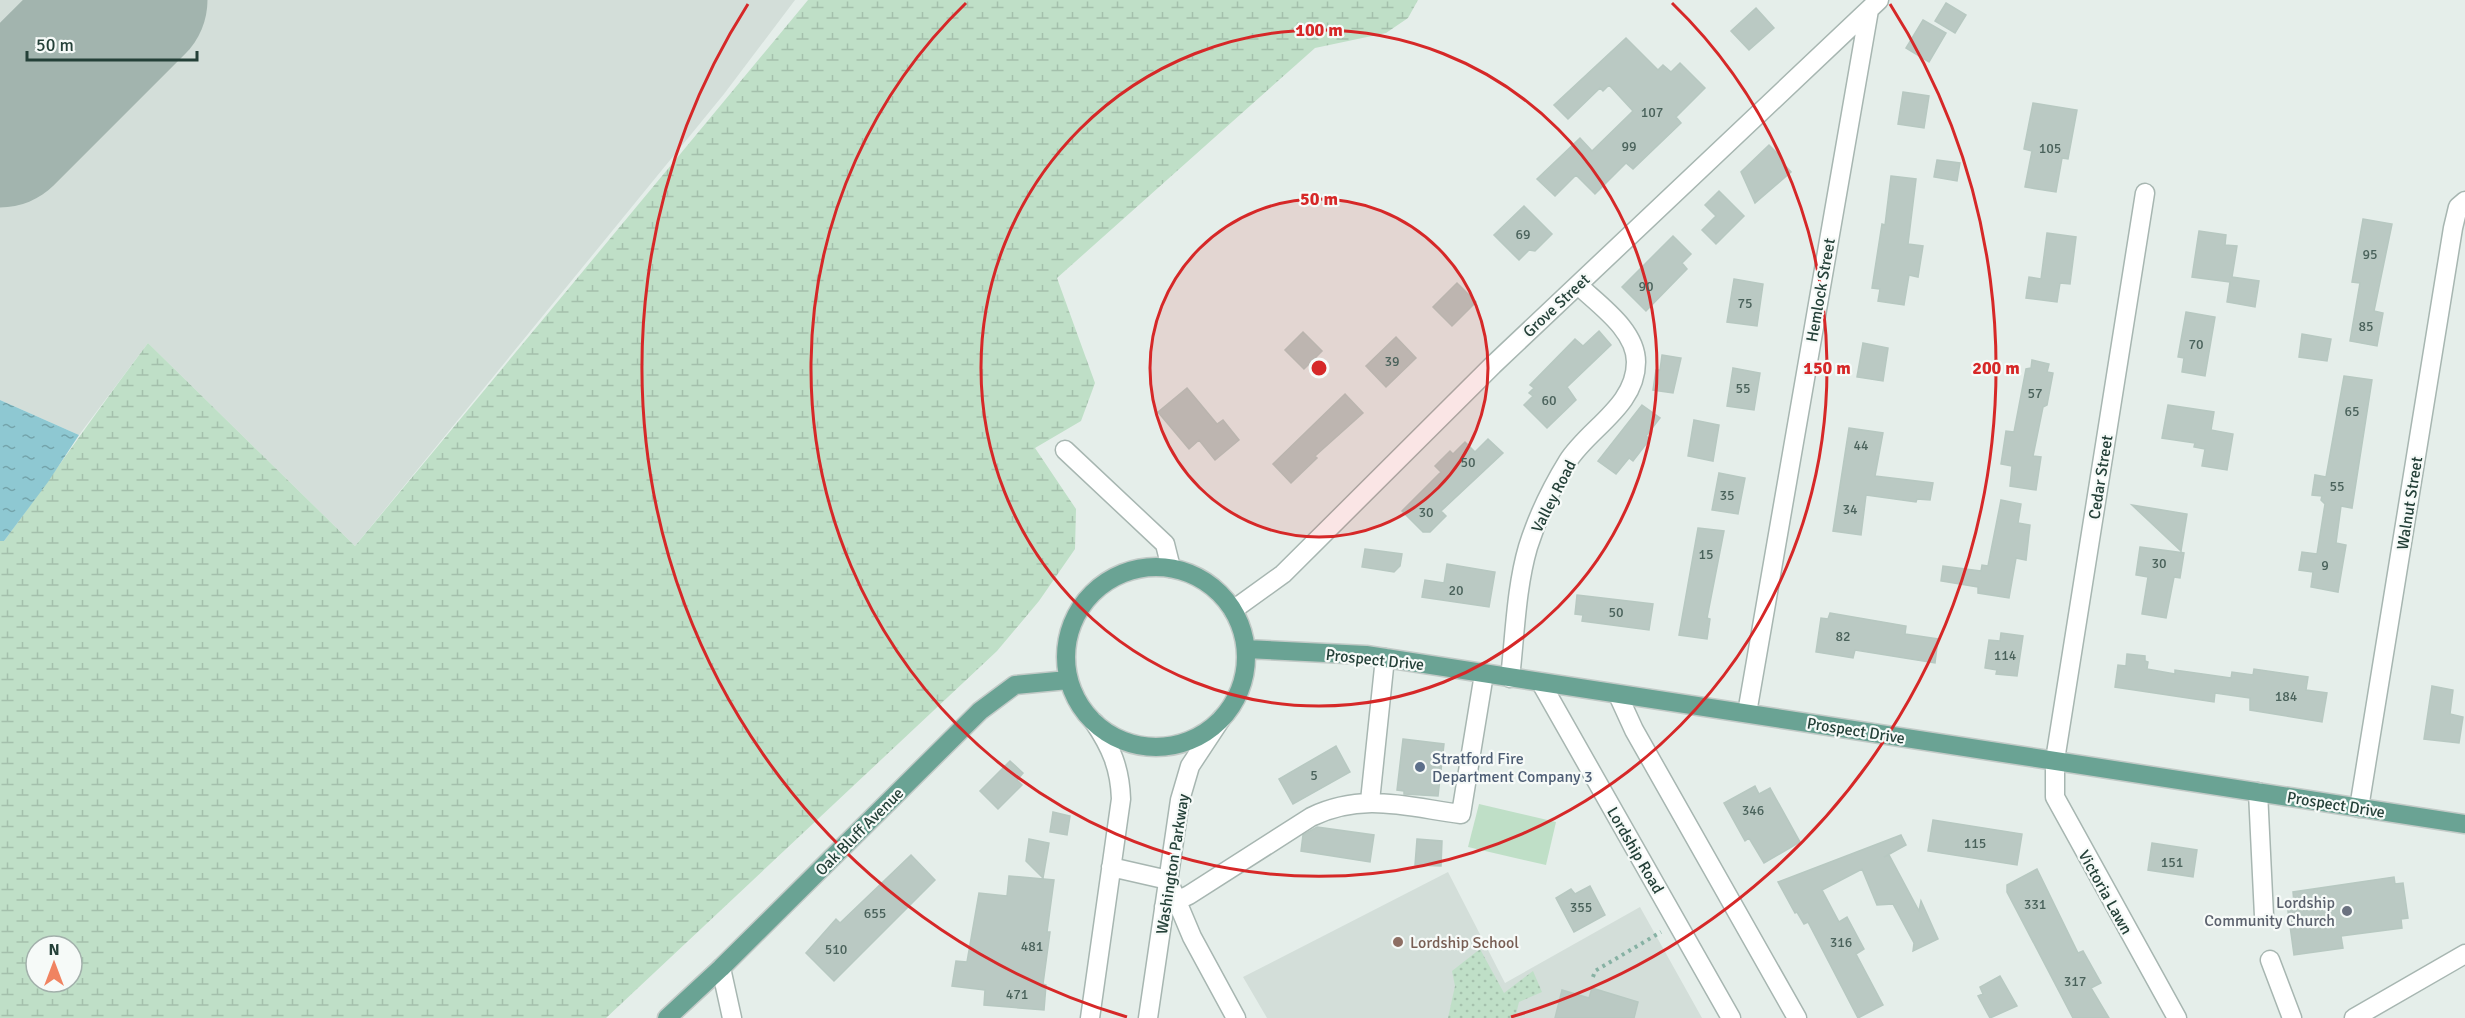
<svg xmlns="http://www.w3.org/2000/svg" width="2465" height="1018" viewBox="0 0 2465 1018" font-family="Signika,sans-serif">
<defs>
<pattern id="wetland-marsh" width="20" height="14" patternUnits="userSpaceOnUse" patternTransform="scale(1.5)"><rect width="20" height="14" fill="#bfdfc7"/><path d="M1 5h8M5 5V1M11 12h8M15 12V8" fill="none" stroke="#a4c0ac"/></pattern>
<pattern id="park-dots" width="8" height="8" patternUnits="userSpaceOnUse" patternTransform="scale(1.5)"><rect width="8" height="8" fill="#bfdfc7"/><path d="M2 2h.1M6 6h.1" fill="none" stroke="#a4c0ac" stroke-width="1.8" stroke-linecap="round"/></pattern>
<pattern id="water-ripples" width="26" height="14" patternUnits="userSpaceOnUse" patternTransform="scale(1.5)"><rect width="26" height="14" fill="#8ec8d2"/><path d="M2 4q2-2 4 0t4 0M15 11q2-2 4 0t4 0" fill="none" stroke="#74a4ab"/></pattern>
</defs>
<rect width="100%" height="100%" fill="#e5eeea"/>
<path fill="#d3ded9" d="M0,0H795L724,94L355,546L148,343L79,435L0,400Z
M1448,872L1505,983L1640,907L1702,1018H1267L1243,977Z"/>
<path fill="#bfdfc7" d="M1479,804L1556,822L1546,865L1468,847Z"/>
<path fill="url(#wetland-marsh)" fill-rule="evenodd" d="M808,0H1418L1408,18L1386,33L1315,48L1057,278L1095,383L1081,421L1035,448L1076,509L1075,549L1039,601L997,651L606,1018H0V541H4C53,475 99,408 148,343L355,546ZM36,946H72V982H36Z"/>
<path fill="url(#park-dots)" d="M1480,949L1504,993L1533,971L1542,992L1519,1002L1515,1018H1448L1455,986L1452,971Z"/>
<path fill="url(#water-ripples)" d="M0,400L79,435L48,482L4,541H0Z"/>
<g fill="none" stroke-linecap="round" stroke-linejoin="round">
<path stroke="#a2b4ae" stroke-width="153" d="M0,131L131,0"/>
</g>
<path fill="#bac9c3" stroke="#b7c8c1" stroke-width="1.5" d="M1946,3L1966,15L1955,33L1935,21Z
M1756,8L1774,28L1749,50L1731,31Z
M1923,20L1946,33L1929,62L1906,48Z
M1626,38L1658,70L1663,65L1671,72L1680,63L1705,88L1676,117L1681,123L1633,169L1626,163L1595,194L1576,175L1555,196L1537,179L1580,138L1592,151L1633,111L1609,85L1603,91L1600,88L1568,119L1554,105Z
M1903,92L1929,96L1924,128L1898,124Z
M2033,103L2077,110L2068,159L2062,158L2056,192L2025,187L2032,151L2024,149Z
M1769,145L1781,157L1780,160L1791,172L1755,203L1741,172Z
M1937,160L1960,163L1957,181L1934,177Z
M1891,176L1916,179L1908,244L1923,246L1918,277L1909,275L1904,305L1878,301L1880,289L1872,288L1882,224L1885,225Z
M1719,191L1744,216L1716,244L1702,230L1716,216L1705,205Z
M1524,206L1552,234L1535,251L1529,250L1519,260L1494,235Z
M2363,219L2392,224L2374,311L2383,313L2377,346L2350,341L2360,283L2352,282Z
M2199,231L2226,235L2225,245L2237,246L2232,277L2259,281L2255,307L2227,302L2230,282L2192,277Z
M2047,233L2076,237L2070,284L2060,283L2057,302L2026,298L2029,277L2041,279Z
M1673,236L1691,254L1682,263L1687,269L1646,311L1622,287Z
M1734,279L1763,284L1757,326L1727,322Z
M1457,283L1476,302L1452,326L1433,307Z
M2186,312L2215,317L2205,376L2182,372L2184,358L2178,357Z
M1599,331L1611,345L1567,387L1576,400L1547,428L1524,405L1533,396L1529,393L1534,388L1530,385L1575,339L1583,346Z
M1303,332L1322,351L1304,369L1285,350Z
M2302,334L2331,339L2327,361L2299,357Z
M1396,337L1416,358L1386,387L1366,366Z
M1863,343L1888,348L1883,381L1857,377Z
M1662,355L1681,358L1673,393L1653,390L1656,370H1660Z
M2032,360L2049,364L2047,372L2053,373L2047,405L2043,407L2033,456L2041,457L2036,490L2010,486L2012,466L2001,464L2006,431L2014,432L2026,369L2031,368Z
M1733,368L1760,373L1754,410L1727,406Z
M2344,376L2372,380L2352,508L2341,506L2336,543L2346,545L2338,592L2311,587L2313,572L2299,570L2302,552L2317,554L2325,504L2321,500L2322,496L2312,495L2315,475L2326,477Z
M1187,388L1217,424L1223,420L1239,440L1215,460L1199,440L1189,449L1158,412Z
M1345,394L1363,413L1315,456L1317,458L1291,483L1273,464Z
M1642,405L1660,418L1646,436L1650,439L1633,461L1629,458L1616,474L1598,461Z
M2168,405L2214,412L2211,430L2233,434L2227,470L2202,466L2205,449L2194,447L2195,443L2162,438Z
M1694,420L1719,425L1713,461L1688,456Z
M1849,428L1883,433L1875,476L1933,483L1930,500L1917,499L1916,502L1866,495L1861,535L1833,531Z
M1488,439L1503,453L1441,511L1446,516L1430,532H1423L1402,511L1441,472L1435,466L1450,451L1453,454L1465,442L1475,452Z
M1719,473L1745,478L1738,514L1712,510Z
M2001,500L2021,504L2018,523L2030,525L2026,560L2016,558L2009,598L1978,593V587L1941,581L1943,566L1981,571L1982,565L1988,566Z
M2132,505L2187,514L2181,551Z
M1698,528L1724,531L1707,618L1710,619L1707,639L1679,635Z
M2140,547L2184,553L2180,578L2174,577L2166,618L2142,614L2148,577L2136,575Z
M1365,549L1402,554L1400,566L1394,572L1362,567Z
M1447,564L1495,572L1489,607L1422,597L1425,580L1444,583Z
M1577,595L1653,604L1649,630L1582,621L1583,615L1575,614Z
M1830,613L1906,626L1905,634L1938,639L1935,663L1855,650L1853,658L1816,652L1821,618L1828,619Z
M2001,633L2023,636L2017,676L1996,674L1997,670L1985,668L1989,640L2000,641Z
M2127,654L2145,656V661L2148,662L2147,669L2175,674V670L2231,678L2232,672L2253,675L2254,669L2308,677L2306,690L2327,693L2322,722L2250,710V698L2215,693L2214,702L2115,687L2118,665L2126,666Z
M2432,686L2453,690L2450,714L2463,717L2459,743L2424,739Z
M1403,739L1444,744L1438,796L1404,794V791L1397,790Z
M1336,746L1350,772L1293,804L1279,779Z
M1010,761L1023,773L1017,780L1022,785L998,809L980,791Z
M1755,786L1759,794L1770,788L1800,842L1764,863L1749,838L1745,841L1724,803Z
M1053,812L1070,816L1067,835L1050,832Z
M1933,820L2022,834L2017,865L1928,851Z
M1317,827L1374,835L1370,862L1301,851L1303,835Z
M1901,835L1906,845L1884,857L1889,855L1919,911L1921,901L1938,939L1913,951L1914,943L1893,904L1877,905L1862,869L1822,890L1839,922L1847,917L1864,949L1856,954L1883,1005L1858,1018L1808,922L1804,924L1797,912L1795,913L1778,882Z
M1029,839L1049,843L1043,878L1026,861Z
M1417,839L1442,841L1441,866L1415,865Z
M2152,843L2197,850L2193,877L2148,870Z
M911,855L935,880L834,981L806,953L836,919L840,923Z
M2037,869L2078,953L2083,951L2101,983L2091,988L2109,1018H2073L2007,892V885Z
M1009,876L1054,880L1047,932H1050L1043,984L1046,985L1044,1010L984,1005L985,990L952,986L956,961L967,962L979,893L1007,896Z
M2394,877L2395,884L2403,883L2408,918L2401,919L2402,928L2341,936L2343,948L2294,955L2287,904L2294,903L2293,892Z
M1590,886L1605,915L1574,932L1556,898L1571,889L1575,894Z
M2000,976L2017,1006L1990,1018L1978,996L1983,994L1980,987Z
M1592,988L1638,1002L1634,1018H1555L1562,990L1589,998Z"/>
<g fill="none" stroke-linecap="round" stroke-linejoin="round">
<g stroke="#a7b6b1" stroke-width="21">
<path id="minor" d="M2145,193L2055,760V797L2177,1018
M1065,450L1165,544L1171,568
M1233,610L1283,574L1493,365L1879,0
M1510,678C1515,635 1516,588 1528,547C1537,518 1552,487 1568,461C1589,428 1636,406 1636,362C1636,330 1599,305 1578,285
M1541,683L1731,1018
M1618,695L1634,730L1797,1018
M1747,713L1869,10
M2258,792L2264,916
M1370,801L1385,658
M2359,808L2453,228L2458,207L2465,201
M1111,867L1168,880L1192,937L1236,1018
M1164,907L1189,895L1311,817C1363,792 1407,807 1461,814L1484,674
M2270,960L2292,1018
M721,968L732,1018
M1090,1018L1121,799C1120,768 1111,747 1094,722
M1148,1018L1180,800L1190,766L1221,719
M2354,1018L2465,954"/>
</g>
<g stroke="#c2cac7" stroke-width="21">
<path id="major" d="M1066 657a90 90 0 1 1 180 0a90 90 0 1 1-180 0Z
M1246,649L1366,655L2465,824
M667,1018L721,968L980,711L1015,685L1068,680"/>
</g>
<path stroke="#86b1a3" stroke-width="4" stroke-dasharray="3 4.5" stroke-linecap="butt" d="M1593,977L1595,971L1661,932"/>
<use href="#minor" stroke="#fff" stroke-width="18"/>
<use href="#major" stroke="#6aa394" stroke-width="18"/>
</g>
<circle cx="1319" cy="368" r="169" fill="#d62828" fill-opacity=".12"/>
<g fill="none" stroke="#d62828" stroke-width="3">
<circle cx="1319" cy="368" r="169"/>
<circle cx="1319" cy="368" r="338"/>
<path d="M1672 3A508 508 0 1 1 966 3"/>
<path d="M1127 1017A677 677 0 0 1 748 4M1890 4A677 677 0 0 1 1511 1017"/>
</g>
<circle fill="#5c6f8a" stroke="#f6faf8" stroke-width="2" cx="1420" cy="767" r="6"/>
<circle fill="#6b7280" stroke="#f6faf8" stroke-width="2" cx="2347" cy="911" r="6"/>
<circle fill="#8d6e63" stroke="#f6faf8" stroke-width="2" cx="1398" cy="942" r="6"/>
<g text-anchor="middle" stroke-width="4.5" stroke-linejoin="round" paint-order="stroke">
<g font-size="14" fill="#4a625b">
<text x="1652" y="117">107</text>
<text x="1629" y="151">99</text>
<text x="2050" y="153">105</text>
<text x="1523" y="239">69</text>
<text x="2370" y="259">95</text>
<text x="1646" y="291">90</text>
<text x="1745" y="308">75</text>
<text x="2366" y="331">85</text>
<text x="2196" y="349">70</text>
<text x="1392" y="366">39</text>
<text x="1743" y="393">55</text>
<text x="2035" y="398">57</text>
<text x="1549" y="405">60</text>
<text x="2352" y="416">65</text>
<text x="1861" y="450">44</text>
<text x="1468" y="467">50</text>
<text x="2337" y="491">55</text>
<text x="1727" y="500">35</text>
<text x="1850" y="514">34</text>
<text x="1426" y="517">30</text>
<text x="1706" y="559">15</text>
<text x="2159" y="568">30</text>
<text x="2325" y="570">9</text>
<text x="1456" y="595">20</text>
<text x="1616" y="617">50</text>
<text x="1843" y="641">82</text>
<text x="2005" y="660">114</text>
<text x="2286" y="701">184</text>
<text x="1314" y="780">5</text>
<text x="1753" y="815">346</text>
<text x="1975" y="848">115</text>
<text x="2172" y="867">151</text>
<text x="2035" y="909">331</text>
<text x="1581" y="912">355</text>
<text x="875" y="918">655</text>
<text x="1841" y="947">316</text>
<text x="1032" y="951">481</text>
<text x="836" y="954">510</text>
<text x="2075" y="986">317</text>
<text x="1017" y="999">471</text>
</g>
<g font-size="16" fill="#244038" stroke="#f6faf8">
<text transform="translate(1820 290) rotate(-80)" y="6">Hemlock Street</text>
<text transform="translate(1556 305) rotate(-43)" y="6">Grove Street</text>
<text transform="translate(2100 477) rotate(-81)" y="6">Cedar Street</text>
<text transform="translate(1553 496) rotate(-63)" y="6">Valley Road</text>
<text transform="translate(2409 503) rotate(-81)" y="6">Walnut Street</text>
<text transform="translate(1375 659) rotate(6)" y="6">Prospect Drive</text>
<text transform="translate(1856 730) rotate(9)" y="6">Prospect Drive</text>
<text transform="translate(2336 804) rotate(9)" y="6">Prospect Drive</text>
<text transform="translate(859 831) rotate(-45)" y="6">Oak Bluff Avenue</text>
<text transform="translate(1636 850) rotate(60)" y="6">Lordship Road</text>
<text transform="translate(1172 864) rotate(-81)" y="6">Washington Parkway</text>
<text transform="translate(2106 892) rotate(61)" y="6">Victoria Lawn</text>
</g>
<g font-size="16" fill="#4e5e75" stroke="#f6faf8" text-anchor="start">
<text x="1432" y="764">Stratford Fire<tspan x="1432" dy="18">Department Company 3</tspan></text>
</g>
<g font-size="16" fill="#5b616d" stroke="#f6faf8" text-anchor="end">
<text x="2335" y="908">Lordship<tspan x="2335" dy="18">Community Church</tspan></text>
</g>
<g font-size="16" fill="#785e54" stroke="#f6faf8" text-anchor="start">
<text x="1410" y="948">Lordship School</text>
</g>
</g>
<circle cx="1319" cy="368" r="9" fill="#d62828" stroke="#f6faf8" stroke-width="3"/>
<g font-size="18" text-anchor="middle" font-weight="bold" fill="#d62828" stroke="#f6faf8" stroke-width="4.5" stroke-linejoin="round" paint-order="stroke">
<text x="1319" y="36">100 m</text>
<text x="1319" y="205">50 m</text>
<text x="1827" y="374">150 m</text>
<text x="1996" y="374">200 m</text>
</g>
<g transform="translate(54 964)"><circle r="28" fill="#f6faf8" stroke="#a2b0ab" stroke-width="1.5"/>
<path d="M0-4.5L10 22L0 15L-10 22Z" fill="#f08361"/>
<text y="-9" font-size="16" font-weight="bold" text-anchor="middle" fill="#244038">N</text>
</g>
<path d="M27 51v9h170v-9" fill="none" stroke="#244038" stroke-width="3"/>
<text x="36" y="51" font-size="18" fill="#244038" stroke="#f6faf8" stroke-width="4.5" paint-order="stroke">50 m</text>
</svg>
